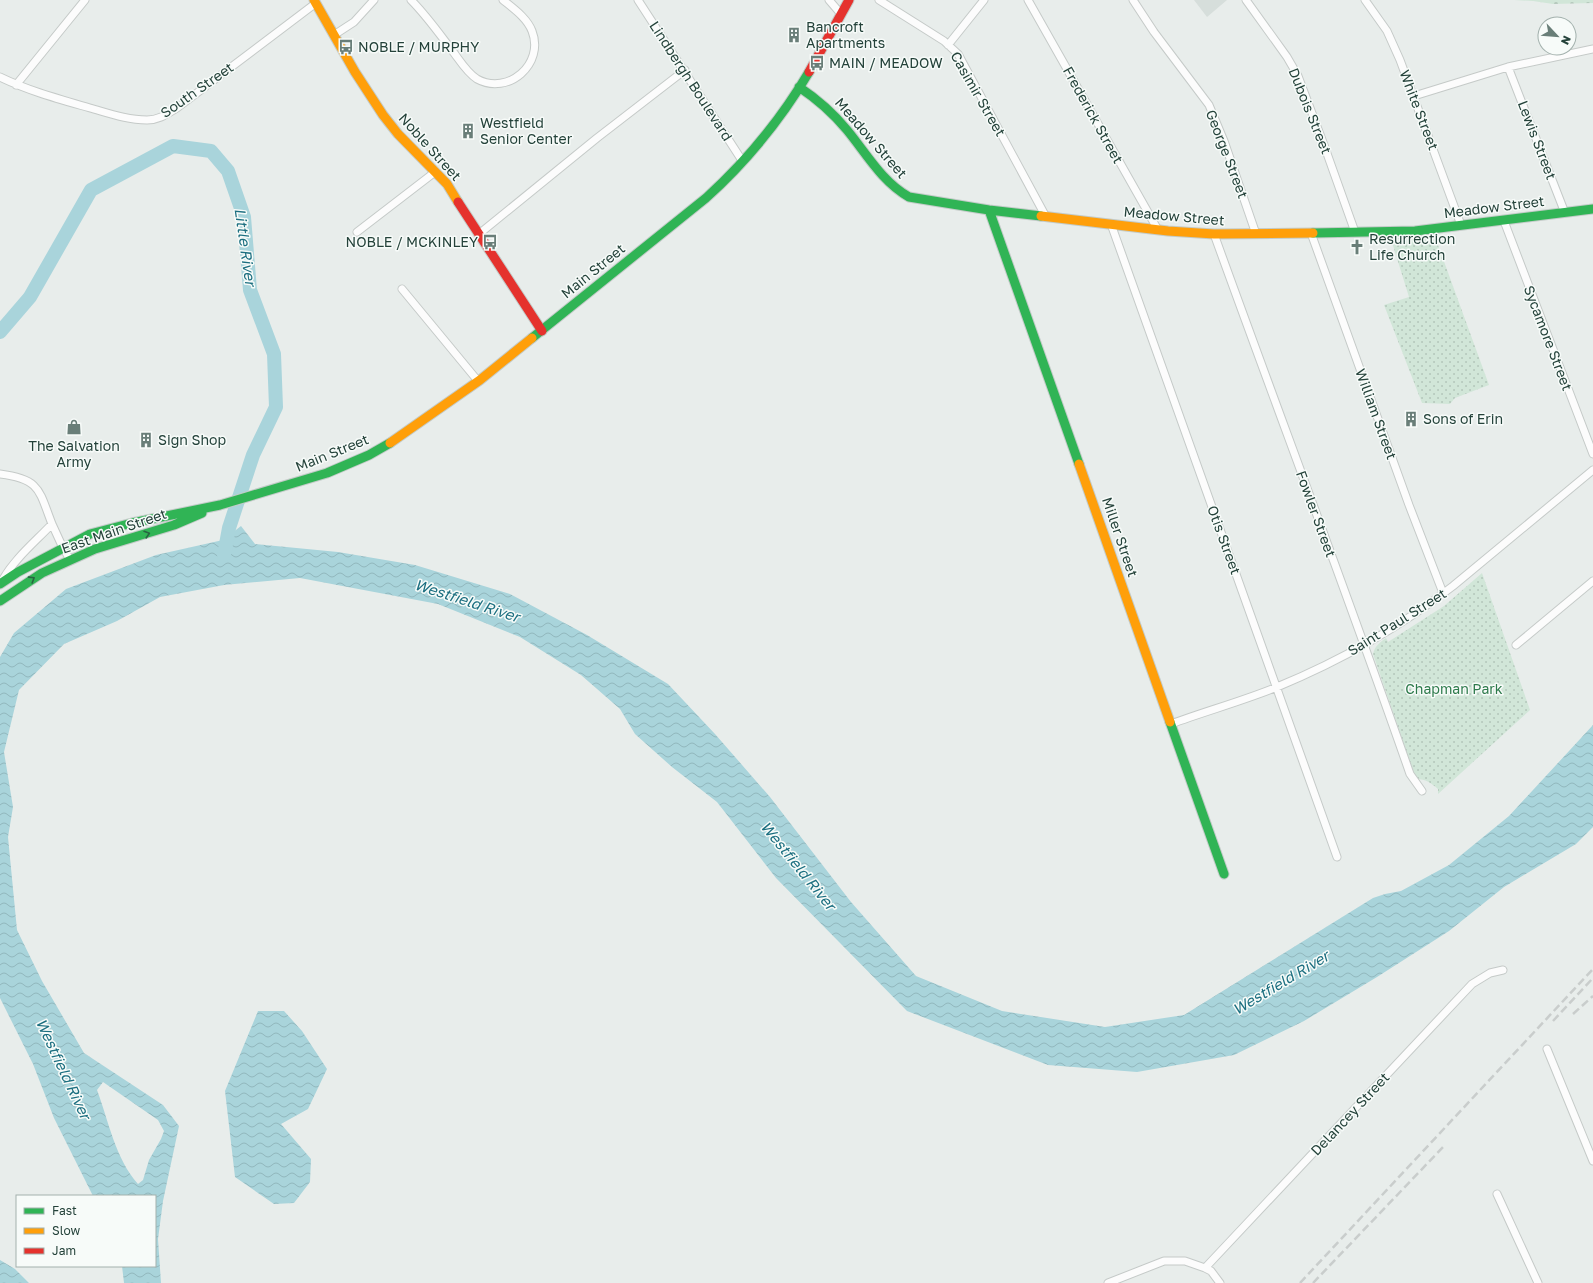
<svg xmlns="http://www.w3.org/2000/svg" width="1593" height="1283" viewBox="0 0 1593 1283" font-family="'Golos Text',sans-serif">
<defs>
<pattern id="cemetery-stones" width="16" height="16" patternUnits="userSpaceOnUse"><rect width="16" height="16" fill="#d1e6d8"/><path d="M2 7V4a2 2 0 0 1 4 0v3zM10 15v-3a2 2 0 0 1 4 0v3z" fill="#b3c6ba"/></pattern>
<pattern id="park-dots" width="8" height="8" patternUnits="userSpaceOnUse"><rect width="8" height="8" fill="#d1e6d8"/><path d="M2 2h.1M6 6h.1" fill="none" stroke="#b3c6ba" stroke-width="1.8" stroke-linecap="round"/></pattern>
<pattern id="water-waves" width="16" height="10" patternUnits="userSpaceOnUse"><rect width="16" height="10" fill="#a9d4db"/><path d="M0 5q4-4 8 0t8 0" fill="none" stroke="#91b7bd"/></pattern>
</defs>
<rect width="100%" height="100%" fill="#e8edeb"/>
<path fill="#d6dedb" d="M1194,0H1227L1207,17Z"/>
<path fill="url(#cemetery-stones)" d="M1514,0H1593V3L1553,4L1533,1Z"/>
<path fill="url(#park-dots)" d="M1434,234L1489,385L1455,398L1450,404L1422,403L1384,305L1409,297L1391,239Z
M1482,573L1530,710L1438,794V789C1431,783 1426,779 1416,779L1373,654C1375,646 1379,643 1386,638L1388,642L1444,606Z"/>
<path fill="url(#water-waves)" fill-rule="evenodd" d="M241,526L255,544L338,552L415,565L510,594L587,635L668,684L715,734L770,797L851,902L916,976L1002,1011L1105,1027L1184,1015L1373,898L1385,894L1401,891L1449,865L1509,816L1593,725V827L1576,844L1504,887L1449,931L1377,977L1304,1021L1234,1055L1137,1072L1048,1065L907,1011L776,878L717,802L672,767L635,734L620,709L581,675L520,637L438,604L300,578L224,585L160,597L117,621L64,644L19,690L4,752L13,807L8,837L17,930L42,981L84,1053L163,1105L179,1126L163,1201L158,1239L161,1283H124L122,1266H155V1196H93L54,1118L33,1064L0,998V657L14,633L66,589L156,555L223,540ZM103,1082L158,1120L164,1131L161,1139L149,1160L143,1180L138,1184C115,1158 109,1122 97,1090Z
M258,1011H284L302,1031L327,1069L308,1109L281,1124L311,1159L310,1182L294,1203L274,1204L235,1177L225,1091Z
M0,1260L15,1269L29,1283H0Z"/>
<g fill="none" stroke-linecap="round" stroke-linejoin="round">
<path stroke="#a9d4db" stroke-width="14" d="M0,332L30,297L91,190L173,146L211,151L228,171L244,217L250,290L274,354L276,407L253,455L229,528L224,555"/>
<g stroke="#c5cac8" stroke-width="9">
<path id="street" d="M411,0C426,15 438,32 451,49C459,59 466,72 477,79C508,96 545,64 532,31C527,18 514,9 503,0
M638,0L743,162
M829,0L841,14
M879,0L944,41L958,54L1046,217
M1028,0L1158,230
M1133,0L1154,32L1209,105L1224,141L1256,234
M1246,0L1287,57L1298,76L1324,145L1355,232
M1365,0L1387,31L1400,60L1461,225
M334,35L354,22L374,0
M948,45L984,0
M1508,67L1565,213
M0,77C29,91 59,99 90,108C108,113 127,120 147,120C159,120 167,114 177,108L316,3
M16,85L85,0
M1414,96L1508,67L1593,49
M1504,221L1593,454
M1111,224L1337,857
M357,232L435,172
M1311,233L1409,505L1443,593
M479,234L597,138L685,70
M1214,234C1279,414 1347,593 1410,774L1422,791
M402,289L478,381
M0,474C41,479 39,491 52,524C57,536 63,548 70,560
M2,581C14,559 35,542 52,524
M1516,645L1593,581
M1171,724C1206,711 1243,701 1277,687C1340,661 1400,627 1453,586L1593,470
M1547,1049L1593,1161
M1497,1194L1538,1283
M1205,1268L1472,984L1490,973L1503,970
M1108,1283L1164,1261H1185L1205,1268L1211,1271L1220,1283"/>
</g>
<g stroke="#c3cbc8" stroke-width="11">
<path id="fast" d="M799,87C817,99 833,113 847,130C866,153 882,182 909,197L989,210L1041,216
M989,210L1079,464
M1313,233L1415,231L1593,209
M532,338L706,198C748,160 780,121 809,72
M0,584L18,572L90,534L132,523L220,505L327,473L369,455L390,443
M0,601L42,573L95,549L174,525L202,513
M1170,722L1224,874"/>
</g>
<g stroke="#c3cbc8" stroke-width="11">
<path id="slow" d="M314,0L355,72L383,115L398,134L447,184L458,202
M1041,216L1168,231L1214,234L1313,233
M390,443L480,380L532,338
M1079,464L1170,722"/>
</g>
<g stroke="#c3cbc8" stroke-width="11">
<path id="jam" d="M809,72L849,0
M458,202L542,331"/>
</g>
<use href="#street" stroke="#fcfcfc" stroke-width="7"/>
<use href="#fast" stroke="#30b455" stroke-width="9"/>
<use href="#slow" stroke="#ff9f0a" stroke-width="9"/>
<use href="#jam" stroke="#e5322d" stroke-width="9"/>
<path stroke="#c9cdcc" stroke-width="2.5" stroke-dasharray="8 4" stroke-linecap="butt" d="M1573,1014L1593,996
M1553,1021L1593,978
M1300,1283L1593,969
M1313,1283L1445,1145"/>
</g>
<defs><path id="oneway-chevron" d="M-2-3.5L2.5 0L-2 3.5" fill="none" stroke-width="1.6" stroke-linecap="round" stroke-linejoin="round"/></defs>
<g stroke="#286442">
<use href="#oneway-chevron" transform="translate(147 534) rotate(-17)"/>
<use href="#oneway-chevron" transform="translate(32 579) rotate(-32)"/>
</g>
<defs>
<g id="building-bare" transform="scale(1.2)"><path d="M-4-6H4V6H1V3H-1V6H-4ZM-2.5-4.3h1.7v1.8h-1.7ZM.8-4.3h1.7v1.8H.8ZM-2.5-1h1.7V.8h-1.7ZM.8-1h1.7V.8H.8Z" fill="#697e78" stroke="#f7fbf9" stroke-width="2.5" paint-order="stroke"/></g>
<g id="bus-bare" transform="scale(1.2)"><path d="M-5-6H5V4H4V6H2V4H-2V6H-4V4H-5ZM-3.5-4V0h7V-4ZM-3.5 1.2v1.5H-2V1.2ZM2 1.2v1.5H3.5V1.2Z" fill="#697e78" stroke="#f7fbf9" stroke-width="2.5" paint-order="stroke"/></g>
<g id="church-bare" transform="scale(1.2)"><path d="M-1.2-6h2.4v3.5h3.3v2.4h-3.3V6h-2.4V-.1h-3.3v-2.4h3.3Z" fill="#697e78" stroke="#f7fbf9" stroke-width="2.5" paint-order="stroke"/></g>
<g id="shop-bare" transform="scale(1.2)"><path d="M-5-2.5h2.3a2.7 3.5 0 0 1 5.4 0H5L5.5 6h-11ZM-1.5-2.5h3a1.5 2.3 0 0 0-3 0Z" fill="#697e78" stroke="#f7fbf9" stroke-width="2.5" paint-order="stroke"/></g>
</defs>
<g fill-rule="evenodd">
<use href="#building-bare" x="794" y="35"/>
<use href="#bus-bare" x="346" y="47"/>
<use href="#bus-bare" x="817" y="63"/>
<use href="#building-bare" x="468" y="131"/>
<use href="#bus-bare" x="490" y="242"/>
<use href="#church-bare" x="1357" y="247"/>
<use href="#building-bare" x="1411" y="419"/>
<use href="#shop-bare" x="74" y="427"/>
<use href="#building-bare" x="146" y="440"/>
</g>
<g text-anchor="middle" stroke-width="3" stroke-linejoin="round" paint-order="stroke">
<g font-size="14" fill="#24423a" stroke="#f7fbf9" text-anchor="start">
<text x="806" y="32">Bancroft<tspan x="806" dy="16">Apartments</tspan></text>
<text x="358" y="52">NOBLE / MURPHY</text>
<text x="829" y="68">MAIN / MEADOW</text>
<text x="480" y="128">Westfield<tspan x="480" dy="16">Senior Center</tspan></text>
<text x="1369" y="244">Resurrection<tspan x="1369" dy="16">Life Church</tspan></text>
<text x="478" y="247" text-anchor="end">NOBLE / MCKINLEY</text>
<text x="1423" y="424">Sons of Erin</text>
<text x="158" y="445">Sign Shop</text>
<text x="74" y="451" text-anchor="middle">The Salvation<tspan x="74" dy="16">Army</tspan></text>
</g>
<g font-size="14" fill="#24423a" stroke="#f7fbf9">
<text transform="translate(691 81) rotate(57)" y="5">Lindbergh Boulevard</text>
<text transform="translate(197 90) rotate(-35)" y="5">South Street</text>
<text transform="translate(978 94) rotate(60)" y="5">Casimir Street</text>
<text transform="translate(1419 110) rotate(69)" y="5">White Street</text>
<text transform="translate(1310 111) rotate(68)" y="5">Dubois Street</text>
<text transform="translate(1093 115) rotate(61)" y="5">Frederick Street</text>
<text transform="translate(871 138) rotate(49)" y="5">Meadow Street</text>
<text transform="translate(1537 140) rotate(69)" y="5">Lewis Street</text>
<text transform="translate(430 147) rotate(48)" y="5">Noble Street</text>
<text transform="translate(1227 154) rotate(69)" y="5">George Street</text>
<text transform="translate(1494 207) rotate(-7)" y="5">Meadow Street</text>
<text transform="translate(1174 216) rotate(5)" y="5">Meadow Street</text>
<text transform="translate(593 271) rotate(-39)" y="5">Main Street</text>
<text transform="translate(1548 338) rotate(69)" y="5">Sycamore Street</text>
<text transform="translate(1376 414) rotate(70)" y="5">William Street</text>
<text transform="translate(332 453) rotate(-22)" y="5">Main Street</text>
<text transform="translate(1316 514) rotate(70)" y="5">Fowler Street</text>
<text transform="translate(114 531) rotate(-19)" y="5">East Main Street</text>
<text transform="translate(1120 537) rotate(71)" y="5">Miller Street</text>
<text transform="translate(1224 540) rotate(70)" y="5">Otis Street</text>
<text transform="translate(1397 622) rotate(-32)" y="5">Saint Paul Street</text>
<text transform="translate(1350 1114) rotate(-47)" y="5">Delancey Street</text>
</g>
<g font-size="14" fill="#2d7a4b" stroke="#f7fbf9">
<text x="1454" y="694">Chapman Park</text>
</g>
<g font-size="15" font-style="italic" fill="#1c6f80" stroke="#f7fbf9">
<text transform="translate(245 247) rotate(82)" y="5">Little River</text>
<text transform="translate(467 601) rotate(18)" y="5">Westfield River</text>
<text transform="translate(798 866) rotate(51)" y="5">Westfield River</text>
<text transform="translate(1281 983) rotate(-31)" y="5">Westfield River</text>
<text transform="translate(63 1069) rotate(65)" y="5">Westfield River</text>
</g>
</g>
<rect x="16" y="1195" width="140" height="72" fill="#f7fbf9" stroke="#a3b1ad"/>
<rect x="24" y="1208" width="20" height="6" fill="#30b455" stroke="#a3b1ad"/>
<text x="52" y="1215" font-size="12" fill="#24423a">Fast</text>
<rect x="24" y="1228" width="20" height="6" fill="#ff9f0a" stroke="#a3b1ad"/>
<text x="52" y="1235" font-size="12" fill="#24423a">Slow</text>
<rect x="24" y="1248" width="20" height="6" fill="#e5322d" stroke="#a3b1ad"/>
<text x="52" y="1255" font-size="12" fill="#24423a">Jam</text>
<g transform="translate(1557 36) rotate(116)"><circle r="19" fill="#f7fbf9" stroke="#a3b1ad"/>
<path d="M0-3L7 15L0 10L-7 15Z" fill="#697e78"/>
<text y="-6" font-size="11" font-weight="bold" text-anchor="middle" fill="#24423a">N</text>
</g>
</svg>
